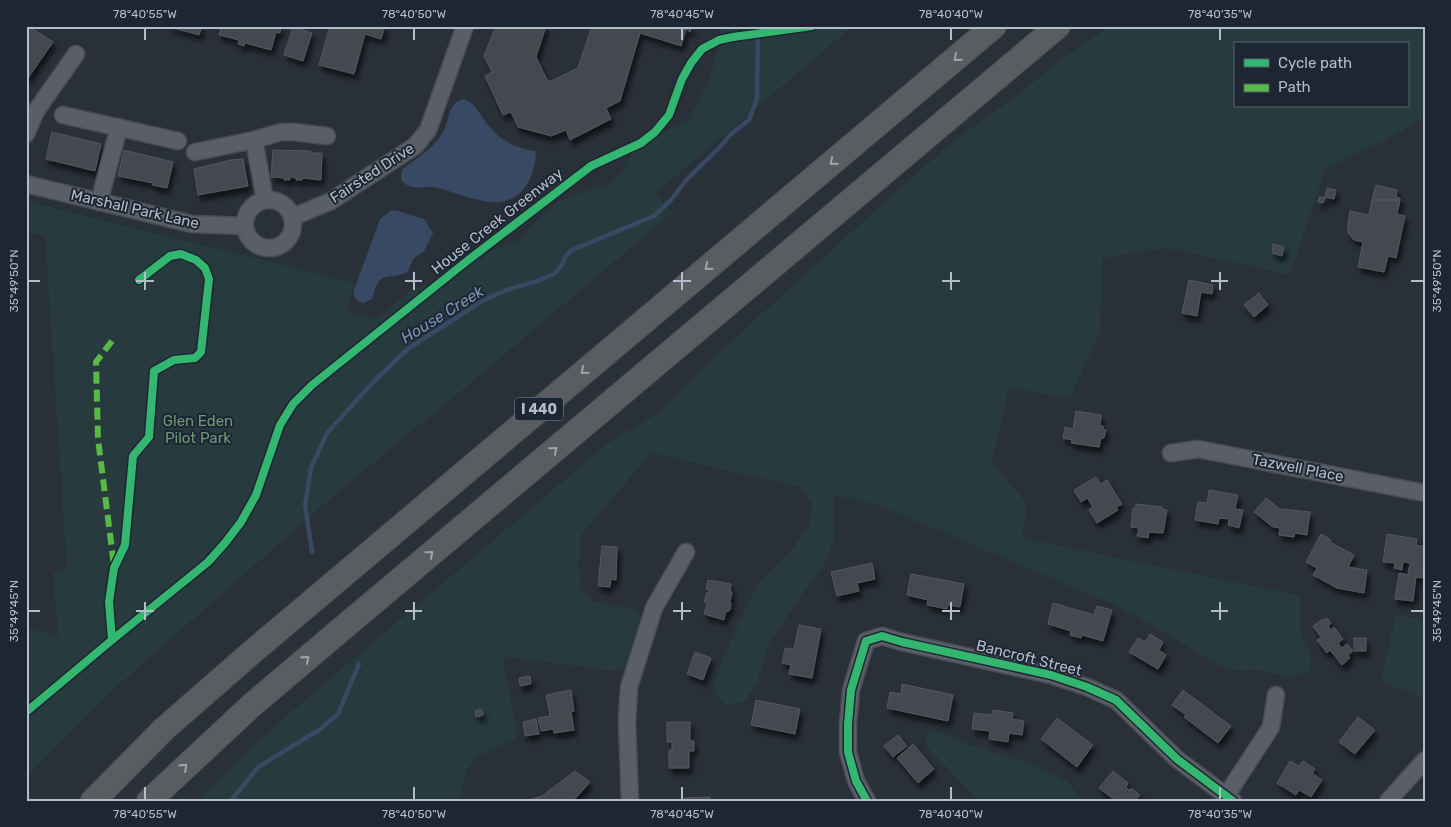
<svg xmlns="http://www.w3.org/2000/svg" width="1451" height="827" viewBox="0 0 1451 827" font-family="Rubik,sans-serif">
<defs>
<filter id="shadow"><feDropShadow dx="3" dy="5.5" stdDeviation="2.5" flood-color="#0009"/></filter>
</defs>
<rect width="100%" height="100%" fill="#2a3038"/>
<path fill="#273a3e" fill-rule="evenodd" d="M720,26H853L656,193L672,213L428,419H426L331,498L117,686L72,730L26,777V628L58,636L53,572L67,570L45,236L26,232V201L355,283L346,310L375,320L412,289L447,278L464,265L503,246L523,239L530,227L560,200L588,190L603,187L618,178L632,152L665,131L688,120L710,78L718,48Z
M1110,26H1425V118L1380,143L1326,168L1290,275L1166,248L1103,258L1100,331L1070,399L1009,387L992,462L1027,504L1022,538L1301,596C1301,607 1298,621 1301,632C1305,648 1318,656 1307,673L1292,677L1256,670L1242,671L1230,670L1208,659L1164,632L1114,605L878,505L833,495L835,537L824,565L801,596L769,644L757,683L744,702L727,705L719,700L714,687L721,661L758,583L790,552L809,526L812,504L799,487L651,453L581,535L579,567L581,588L592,601L633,609L640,613L641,618L627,664L622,669L615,671L506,657L503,660L518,737L474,759L466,773L459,801H197L277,724L608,443L660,412L722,350L910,179L959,137L1019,94L1058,62ZM1235,44H1407V106H1235Z
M1396,615L1425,621V699L1380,681Z
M928,731L944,733L969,745L1034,765L1067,782L1084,801H980L928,748L926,739Z"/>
<path fill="#384963" d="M464,99C476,103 480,116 488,125C500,141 517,149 536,151C535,183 518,208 483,201C468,198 453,192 438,188C427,185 414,191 404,183C399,179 401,173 403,169C417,158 436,147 444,130C450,118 448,102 464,99Z
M395,210L424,219L433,233L424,251L413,259L408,272C387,282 380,267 372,299L363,303L356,300L353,293L380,219L390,211Z"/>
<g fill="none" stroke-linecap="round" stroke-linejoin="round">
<path stroke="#384963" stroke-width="4.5" d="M312,552L305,505L311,468L327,433L375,380L409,348L484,300L507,290L537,281L554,274L562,265L565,257L572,250L654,216L671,200L687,179L719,148L731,134L749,120L757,99L758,26
M231,801L258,767L319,730L338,714L359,664"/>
</g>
<path fill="#444950" stroke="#52575f" filter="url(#shadow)" d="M167,26H202L199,35Z
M217,26H281L280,33L276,32L271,50L245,43L244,46L238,44L239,40L219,35L221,28Z
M330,26H385L381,39L365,34L354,74L319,65Z
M496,26H546L536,57L547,80L551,81L578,68L592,26H692L690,32L686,29L681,46L640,33L620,101L606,108L611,119L570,140L566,130L551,136L518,127L511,112L503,115L485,76L492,72L484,56Z
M30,27L53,42L26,81V33Z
M293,27L312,33L303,61L284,55Z
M52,132L101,144L95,171L46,159Z
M124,150L173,162L167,188L152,185L153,183L118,176Z
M273,150L311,151V153H322L321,180L302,178V180H296V178L290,177V180H284V178L271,177Z
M243,159L248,186L198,195L194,169L231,160Z
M1376,185L1397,190L1396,197L1400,198V200H1372Z
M1327,188L1336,190L1334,199L1325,197Z
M1319,197L1325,198L1323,203L1318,202Z
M1372,200H1400L1397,214L1405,216L1396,258L1388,256L1384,272L1358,267L1363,242L1354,240L1348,233V224L1350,211L1369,215Z
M1273,244L1284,247L1282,256L1272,253Z
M1189,280L1213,285L1212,294L1201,292L1197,316L1182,313Z
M1259,293L1268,305L1254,317L1244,305Z
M1076,411L1101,415L1100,426H1103V429L1106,430L1104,438H1101L1099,447L1071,443L1072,440L1063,438L1065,427L1073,429Z
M1096,477L1101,484L1107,480L1122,504L1116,507L1118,510L1097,523L1089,510L1093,507L1087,498L1081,502L1074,490Z
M1209,490L1238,495L1235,509L1243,510L1239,528L1228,525L1229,519L1219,518L1218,524L1195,520L1198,502L1207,503Z
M1266,498L1280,509L1310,512L1307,535L1295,533L1294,537L1279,535L1280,528L1273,527L1254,512Z
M1136,504L1162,507V509L1167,510L1163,533L1149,532L1148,538L1137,536L1139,528L1131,527L1133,508L1135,509Z
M1321,534L1331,540L1330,542L1354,555L1348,567L1367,570L1364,593L1337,588L1313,575L1317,568L1306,562Z
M1387,534L1417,539L1416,545L1425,547V572H1423L1422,578L1416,577L1413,601L1395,599L1399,573L1408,575L1410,563L1403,562L1402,570L1394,568L1395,563L1383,562Z
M602,546L617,547L616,580L611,579L610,587L598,586Z
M872,563L875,579L857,583L859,591L837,596L831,572Z
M911,574L964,584L960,607L948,605L947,609L927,605L928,600L907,595Z
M708,580L731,584L730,591L732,592L730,601L731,605L730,610L725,613L724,620L704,614L707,603L704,602L707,592L709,593L710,590L706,589Z
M1053,603L1094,615L1097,606L1112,610L1103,641L1082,635L1081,638L1070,635L1071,631L1048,624Z
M1327,618L1331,623L1328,626L1331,630L1334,627L1343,639L1338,643L1342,648L1347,644L1353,651L1348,655L1350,658L1342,665L1330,650L1327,653L1317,640L1321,637L1313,626L1323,619L1324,620Z
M799,625L821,629L812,678L789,674L791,665L782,663L785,648L794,649Z
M1150,634L1163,642L1159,650L1166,655L1158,669L1129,652L1138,638L1145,642Z
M1354,638H1366V651H1354Z
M695,652L711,658L703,680L687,674Z
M530,676L531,684L520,686L519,678Z
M902,684L953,695L948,721L887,708L890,692L901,694Z
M571,690L574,711L571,712L574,730L554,733L553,729L541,731L538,718L550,716L546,695Z
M1183,690L1231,726L1218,743L1184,717L1186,715L1172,705Z
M756,700L800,709L795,734L751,725Z
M482,709L483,715L476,717L475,711Z
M993,710L1013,713L1012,719L1024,721L1022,735L1009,733L1008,742L989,739L990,731L972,729L974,713L992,715Z
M1358,717L1375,730L1355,754L1339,742Z
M1057,718L1093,745L1077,767L1041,739Z
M536,719L539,734L525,736L523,722Z
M667,722H690V741H694V751H689V768H669V750H672V742H667Z
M898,735L907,746L893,757L884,746Z
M913,744L934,769L918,783L897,758Z
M1290,761L1299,766L1303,761L1315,769L1312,773L1322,780L1311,797L1299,790L1296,795L1277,783Z
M575,771L590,782L573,801H533L532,799L542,796Z
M1113,771L1128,783L1126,787L1129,790L1131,788L1140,795L1135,801H1116L1099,788Z
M710,797V801H684V798Z"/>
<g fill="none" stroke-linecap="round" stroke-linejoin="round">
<g stroke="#484c53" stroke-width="19">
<path id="minor" d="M63,115L178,141
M26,134L36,111L76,54
M254,140L265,200
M195,152L254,140L281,132H294L327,136
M26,184L192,224L245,226
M245 224a24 24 0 1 1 48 0a24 24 0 1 1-48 0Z
M99,202L119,127
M293,217L331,201L415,146L428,130L465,26
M1171,453L1198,449L1425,493
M1226,796L1271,727L1276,695
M630,801L627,722L629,687L654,608L686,552
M867,801L856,781L848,752V724L851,690L866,641L882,636L902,642L1051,675L1087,687L1116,700L1177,759L1233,801
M1388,801L1425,760"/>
</g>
<g stroke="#474c53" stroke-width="26">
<path id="highway" d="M93,801L164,729L251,653L994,26
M149,801L252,705L331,638L1058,26"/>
</g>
<use href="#minor" stroke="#5a5e66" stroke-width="16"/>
<use href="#highway" stroke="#5a5d60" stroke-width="24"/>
<path stroke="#58b947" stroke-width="6" stroke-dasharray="12 6" stroke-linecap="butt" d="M112,341L96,362L98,439L114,566"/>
<g stroke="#1d2633" stroke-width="11">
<path id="cycleway" d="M112,640L109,602L114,568L125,545L133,456L149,437L154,371L174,360L195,358L201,352L209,279L205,268L196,260L181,254L170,256L139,280
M26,712L112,640L208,562L225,543L241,522L256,495L280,425L293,404L312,385L467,261L591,166L641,143L655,132L669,115L682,79L691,63L702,49L719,40L733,37L812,26
M867,801L856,781L848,752V724L851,690L866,641L882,636L902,642L1051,675L1087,687L1116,700L1177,759L1233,801"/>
</g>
<use href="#cycleway" stroke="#33b770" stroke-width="8"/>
</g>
<defs><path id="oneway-chevron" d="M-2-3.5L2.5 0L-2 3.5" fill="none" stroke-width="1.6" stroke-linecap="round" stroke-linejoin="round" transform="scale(1.25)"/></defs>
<g stroke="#9ea4af">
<use href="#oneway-chevron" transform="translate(957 58) rotate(140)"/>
<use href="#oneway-chevron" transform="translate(833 162) rotate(140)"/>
<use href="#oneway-chevron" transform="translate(708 267) rotate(140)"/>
<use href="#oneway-chevron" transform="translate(584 371) rotate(140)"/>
<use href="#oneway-chevron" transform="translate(554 450) rotate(-40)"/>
<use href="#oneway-chevron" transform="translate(430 554) rotate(-40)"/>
<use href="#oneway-chevron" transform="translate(306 659) rotate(-41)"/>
<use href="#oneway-chevron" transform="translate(184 767) rotate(-43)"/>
</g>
<path fill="none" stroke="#b4bcc9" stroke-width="2" d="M145,28V40M414,28V40M682,28V40M951,28V40M1220,28V40M145,272V290M414,272V290M682,272V290M951,272V290M1220,272V290M28,281H40M136,281H154M405,281H422M673,281H691M942,281H960M1211,281H1228M1411,281H1424M145,602V620M414,602V620M682,602V620M951,602V620M1220,602V620M28,611H40M136,611H154M405,611H422M673,611H691M942,611H960M1211,611H1228M1411,611H1424M145,787V800M414,787V800M682,787V800M951,787V800M1220,787V800"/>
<g text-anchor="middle" stroke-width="4" stroke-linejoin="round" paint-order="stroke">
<rect fill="#1d2633" stroke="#878f9c" stroke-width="1" x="515" y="397.5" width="48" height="23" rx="4"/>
<g font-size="14" font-weight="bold" fill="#b4bcc9">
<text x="539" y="414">I 440</text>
</g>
<g font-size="15" fill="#b4bcc9" stroke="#1d2633">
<text transform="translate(372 173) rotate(-33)" y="5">Fairsted Drive</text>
<text transform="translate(135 209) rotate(13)" y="5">Marshall Park Lane</text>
<text transform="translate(497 221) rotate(-38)" y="5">House Creek Greenway</text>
<text transform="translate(1298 468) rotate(11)" y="5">Tazwell Place</text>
<text transform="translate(1029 658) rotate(14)" y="5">Bancroft Street</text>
</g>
<g font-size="15" fill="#6b9a76" stroke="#1d2633">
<text x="198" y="426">Glen Eden<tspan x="198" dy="17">Pilot Park</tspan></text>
</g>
<g font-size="16" font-style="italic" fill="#7c92b1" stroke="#1d2633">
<text transform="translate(442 314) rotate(-32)" y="6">House Creek</text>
</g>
</g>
<rect width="1451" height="827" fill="none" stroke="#1d2633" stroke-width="55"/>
<rect x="1234" y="42" width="175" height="65" fill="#1d2633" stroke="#59626f"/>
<rect x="1244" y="59" width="25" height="8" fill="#33b770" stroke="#59626f"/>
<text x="1278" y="68" font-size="15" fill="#b4bcc9">Cycle path</text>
<rect x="1244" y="84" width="25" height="8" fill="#58b947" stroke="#59626f"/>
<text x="1278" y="92" font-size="15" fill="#b4bcc9">Path</text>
<rect x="28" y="28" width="1396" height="772" fill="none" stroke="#b4bcc9" stroke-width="2"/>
<g font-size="12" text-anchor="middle" fill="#b4bcc9">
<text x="145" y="18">78°40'55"W</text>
<text x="414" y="18">78°40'50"W</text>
<text x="682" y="18">78°40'45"W</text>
<text x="951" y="18">78°40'40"W</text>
<text x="1220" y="18">78°40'35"W</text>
<text transform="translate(14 281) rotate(-90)" y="4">35°49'50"N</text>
<text transform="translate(1437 281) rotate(-90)" y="4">35°49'50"N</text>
<text transform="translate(14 611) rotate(-90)" y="4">35°49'45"N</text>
<text transform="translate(1437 611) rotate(-90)" y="4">35°49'45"N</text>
<text x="145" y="818">78°40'55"W</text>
<text x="414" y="818">78°40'50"W</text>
<text x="682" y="818">78°40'45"W</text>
<text x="951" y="818">78°40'40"W</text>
<text x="1220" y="818">78°40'35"W</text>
</g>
</svg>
